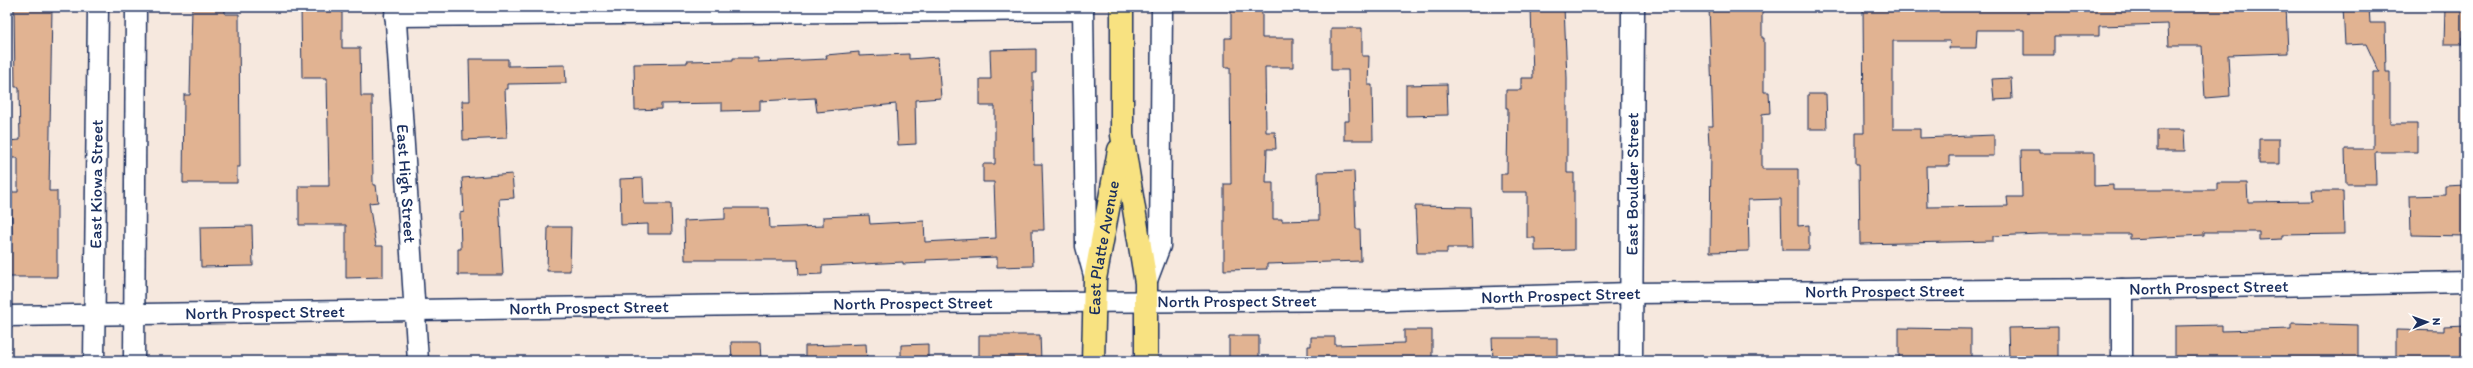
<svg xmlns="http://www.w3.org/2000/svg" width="2473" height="368" viewBox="0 0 2473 368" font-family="Itim,sans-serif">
<rect width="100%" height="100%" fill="#f6e8de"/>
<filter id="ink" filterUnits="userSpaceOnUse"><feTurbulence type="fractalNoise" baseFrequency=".025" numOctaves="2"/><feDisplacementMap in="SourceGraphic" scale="8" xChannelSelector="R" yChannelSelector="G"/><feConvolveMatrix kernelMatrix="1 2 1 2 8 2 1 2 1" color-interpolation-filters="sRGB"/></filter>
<g filter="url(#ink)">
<path fill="#e1b392" stroke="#1b2f5e" d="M14,7H52L49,191H57V277H8V240H12L11,192H18V158H7V141L20,140L19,87H15Z
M192,7H225V14H239L240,167H237V183H183L184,95H190Z
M301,7H342V48H360L361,96H372L373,185H376L378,202L369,203L376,246H383V277L346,278V225H299V186H329L327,78H302Z
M1231,7H1262V38H1293V67H1265L1266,132H1275L1276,149H1267L1266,183H1273V219H1282V221L1319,220L1318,172L1354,171L1356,229H1360L1361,261L1267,264V269L1224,270V184H1231L1230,67H1225V38H1231Z
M1531,7H1564L1567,78V173H1574V250L1535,251V238H1527V192H1501V174H1507L1508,108H1506V90H1521V78H1533Z
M1709,7H1762V38H1764V92H1769L1770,113L1762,114V169H1798V226L1809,225V250H1782L1781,199L1748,200L1749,251L1710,252L1711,145H1709L1708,126H1713Z
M1863,7H2286L2288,53L2228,55L2230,96L2205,98L2202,46H2169L2168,24L2099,26V36H2054V55H2024V30H1977L1976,48H1949L1950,41H1893V129H1920V138L1994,135V156H1949V166H1926L1927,207L2008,206L2007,197H2022L2021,150H2039V153H2094V186L2113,185V190H2217V183H2247L2248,202L2313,201L2312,191H2343L2344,234L2282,235V239L2259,240V232H2204V235L2130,239V234H2040L1993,236V241L1860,244L1859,164H1856V133H1864Z
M2343,7H2369L2370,23H2385L2386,72H2390V124H2417V152H2375L2376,184H2346L2345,149H2373V72H2379L2366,44L2345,45Z
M2445,7H2466V37H2462V44H2444Z
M1331,28H1362V56H1369L1368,85H1372L1373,140H1344V121H1349L1348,70H1331Z
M1036,49V73H1033L1034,164H1042L1044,230H1032L1033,266L997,267V257L926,260V263L903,264V262L822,266V274L799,275L798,260H685L684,221L725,219V208H769L770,228L823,226V217L869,215L870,224L924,221L925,242L996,238L994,182H983V164H995V106H980V79H991L990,50Z
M859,52V56L909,54V59L938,57L941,98L915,100L916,144L898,145L896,104L817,112L815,98L760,101V110L722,111V103L661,104V109L635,110L634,64L687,63V61L733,60V58H758V62L827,59L826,55Z
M469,59H508V66L565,65L566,83L508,84V89H505L507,138L463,140L462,101H470Z
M2011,78L2012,99L1994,100L1992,79Z
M1447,84L1448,115L1406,116V85Z
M1808,94H1826L1827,129H1808Z
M2157,130H2184L2185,151H2157Z
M2259,139H2279V164H2259Z
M512,174L514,198L499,199L503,275H458V249H461L460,213L464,212L462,178Z
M643,178L644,204H671L672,234H648V224L621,225L620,179Z
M2466,185V236L2411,235L2410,196L2445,195V186Z
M1415,206L1471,207L1472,248H1447V253H1417Z
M252,226L253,266L201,267L200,227Z
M548,227H571L570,271H547Z
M2292,323L2358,325V361H2234V358H2175V326L2222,325V331L2292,329Z
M2466,325V361H2396V330L2444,331V326Z
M2058,327V358H2009L2008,328Z
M1899,328L1971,329V361H1899Z
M1404,330H1432V361H1308V346H1311V337H1335V345L1404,343Z
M979,335H1040L1041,361H979Z
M1229,336H1259V361H1229Z
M1492,338H1557V360L1493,361Z
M731,342H760L761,361H732Z
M866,344L867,361H805V346Z
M928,344V361H901V345Z"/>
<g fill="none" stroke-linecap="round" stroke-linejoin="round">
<g stroke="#1b2f5e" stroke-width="23">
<g id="street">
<path id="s1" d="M395,7L418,361"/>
<path d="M1083,7L1086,246L1095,279"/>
<path d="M395,16L1083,10"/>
<path d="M1146,283L1160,246L1162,7"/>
<path id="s2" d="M7,316L880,303L1389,300L1631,293L2122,289L2466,282"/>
<path id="s3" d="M94,361L98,7"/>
<path d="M134,361L136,7"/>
<path d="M2122,361V289"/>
</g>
</g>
<g stroke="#1b2f5e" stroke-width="25">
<g id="secondary">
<path id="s4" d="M1631,361L1633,7"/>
</g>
</g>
<g stroke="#1b2f5e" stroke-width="25">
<g id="primary">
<path d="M1122,7V135L1146,283V361"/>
<path id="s5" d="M1093,361L1095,279L1119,150"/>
</g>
</g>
<use href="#street" stroke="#fff" stroke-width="20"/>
<use href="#secondary" stroke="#fff" stroke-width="22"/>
<use href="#primary" stroke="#f8e281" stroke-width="22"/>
</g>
</g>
<g text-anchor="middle" stroke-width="3.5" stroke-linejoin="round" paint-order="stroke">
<g font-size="17" fill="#1b2f5e" stroke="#fff">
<text dy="6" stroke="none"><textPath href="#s3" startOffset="177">East Kiowa Street</textPath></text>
<text dy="6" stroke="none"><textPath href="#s1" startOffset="177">East High Street</textPath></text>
<text dy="6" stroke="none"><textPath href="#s4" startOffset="177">East Boulder Street</textPath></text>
<text dy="6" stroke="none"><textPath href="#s5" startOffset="114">East Platte Avenue</textPath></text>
<text dy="6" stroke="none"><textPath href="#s2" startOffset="2202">North Prospect Street</textPath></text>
<text dy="6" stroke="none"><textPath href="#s2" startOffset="1878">North Prospect Street</textPath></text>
<text dy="6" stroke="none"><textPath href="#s2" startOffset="1554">North Prospect Street</textPath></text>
<text dy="6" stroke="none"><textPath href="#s2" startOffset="1230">North Prospect Street</textPath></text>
<text dy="6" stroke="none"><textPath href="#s2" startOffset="906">North Prospect Street</textPath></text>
<text dy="6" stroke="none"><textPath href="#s2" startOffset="582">North Prospect Street</textPath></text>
<text dy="6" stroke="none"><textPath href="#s2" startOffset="258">North Prospect Street</textPath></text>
</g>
</g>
<rect width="2473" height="368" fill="none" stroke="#fff" stroke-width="24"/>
<rect x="12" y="12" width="2449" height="344" fill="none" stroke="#1b2f5e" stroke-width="1.5" filter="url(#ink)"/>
<g transform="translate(2427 322) rotate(88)" stroke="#ffffff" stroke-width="3" paint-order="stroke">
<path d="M0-3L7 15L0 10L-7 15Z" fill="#1b2f5e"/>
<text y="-6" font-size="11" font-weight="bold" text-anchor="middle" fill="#1b2f5e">N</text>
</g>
</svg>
